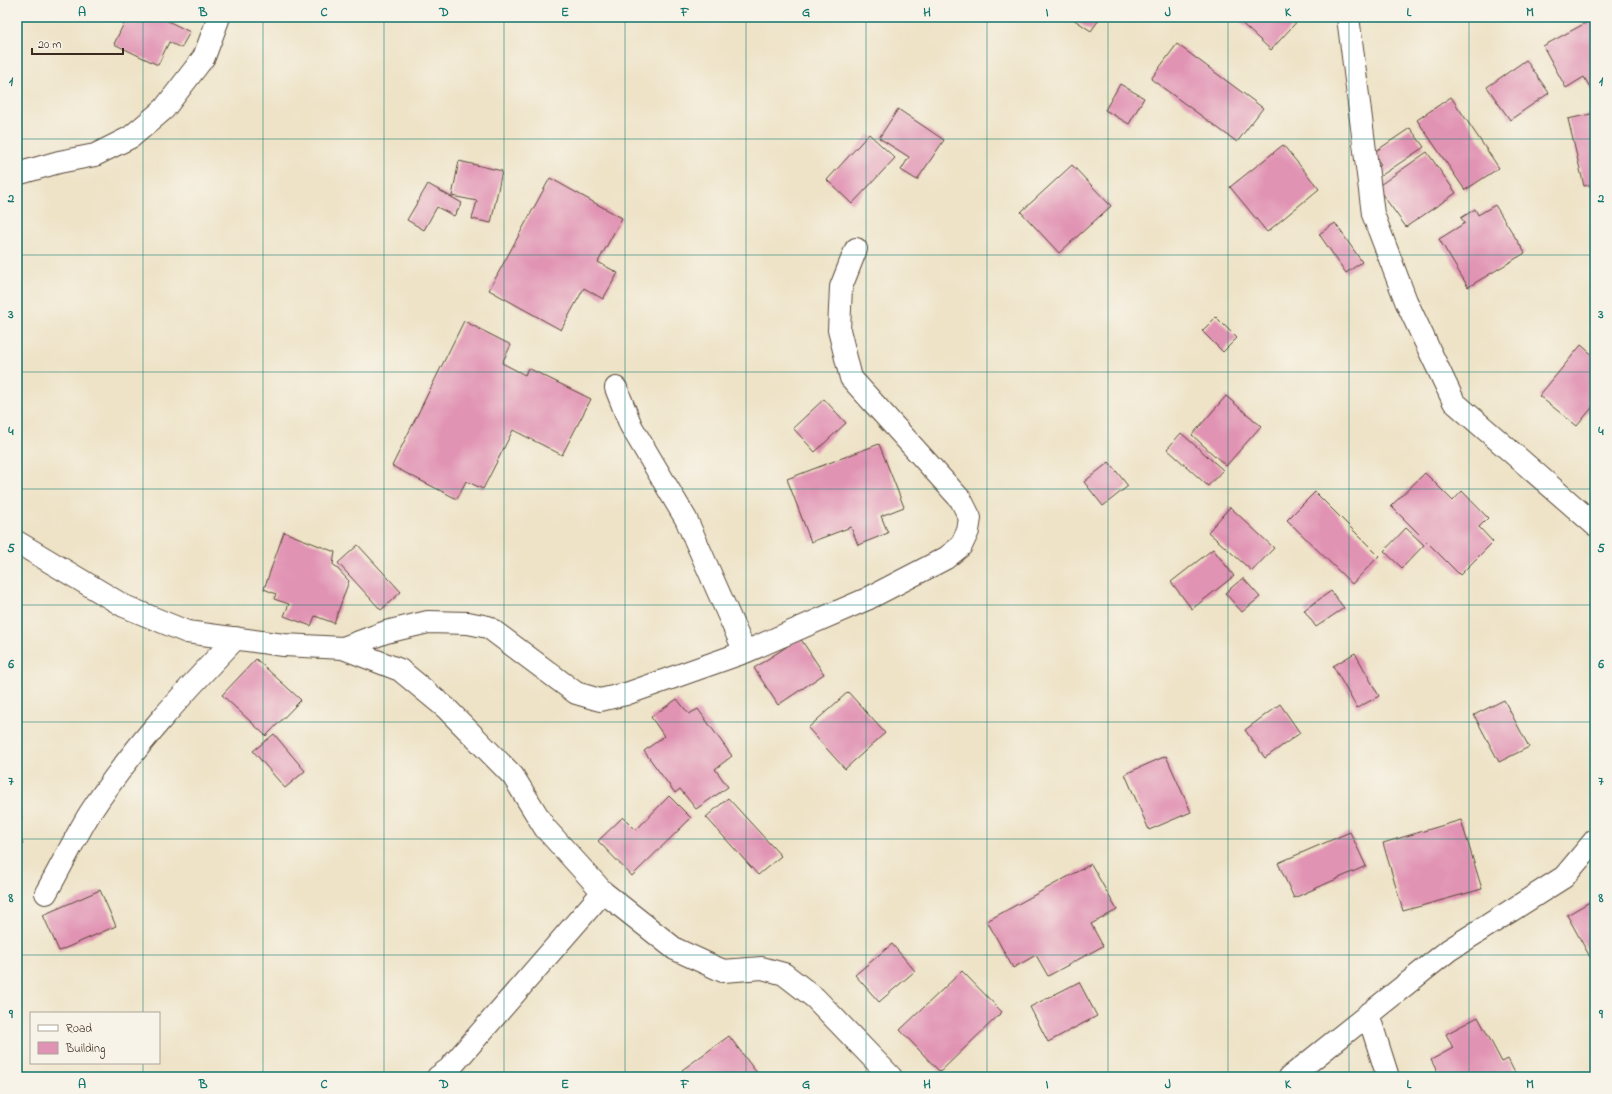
<svg xmlns="http://www.w3.org/2000/svg" width="1612" height="1094" viewBox="0 0 1612 1094" font-family="'Indie Flower',sans-serif">
<rect width="100%" height="100%" fill="#f7f3e8"/>
<filter id="ink" filterUnits="userSpaceOnUse"><feTurbulence type="fractalNoise" baseFrequency=".025" numOctaves="2"/><feDisplacementMap in="SourceGraphic" scale="8" xChannelSelector="R" yChannelSelector="G"/><feConvolveMatrix kernelMatrix="1 2 1 2 8 2 1 2 1" color-interpolation-filters="sRGB"/></filter>
<filter id="wash" filterUnits="userSpaceOnUse"><feTurbulence type="fractalNoise" baseFrequency=".012" numOctaves="4" result="noise"/><feDisplacementMap in="SourceGraphic" scale="16" xChannelSelector="R" yChannelSelector="G"/><feGaussianBlur stdDeviation="0.9" result="paint"/><feColorMatrix in="noise" values="0 0 0 0 0 0 0 0 0 0 0 0 0 0 0 0 0 1.4 0 .05"/><feComposite in="paint" operator="in"/></filter>
<g filter="url(#wash)">
<rect width="100%" height="100%" fill="#eee3c7"/>
<g id="blocks">
<path fill="#e193b3" d="M127,17H160L190,32L181,48L169,42L158,65L114,44Z
M1070,17H1101L1091,31Z
M1235,17H1301L1271,50Z
M1595,18V96L1584,77L1566,88L1543,46Z
M1177,44L1263,108L1237,142L1151,79Z
M1526,60L1549,93L1510,120L1487,87Z
M1120,84L1144,98L1129,124L1105,110Z
M1451,97L1499,168L1465,190L1417,120Z
M898,109L944,140L917,180L901,170L909,157L879,138Z
M1595,113V184L1584,186L1568,119Z
M1410,128L1424,147L1379,177L1374,170L1381,165L1373,153Z
M869,134L895,158L852,204L827,180Z
M1283,145L1319,189L1267,232L1230,187Z
M1427,152L1456,193L1406,227L1377,187Z
M459,161L502,171L491,223L472,219L477,201L452,196Z
M1072,165L1111,206L1059,253L1021,212Z
M550,178L622,218L598,262L618,273L603,299L584,288L561,330L489,290Z
M428,184L462,203L454,216L437,207L424,230L407,220Z
M1495,205L1525,253L1468,287L1439,239L1465,223L1461,218L1475,209L1478,215Z
M1335,223L1362,262L1346,273L1319,234Z
M1216,317L1237,338L1223,352L1202,331Z
M464,321L511,345L502,363L525,375L528,368L591,399L562,455L513,430L483,489L466,481L457,499L392,466Z
M1581,345L1595,357V404L1577,426L1539,396Z
M1226,396L1261,426L1226,466L1192,435Z
M824,399L846,423L815,452L793,428Z
M1181,433L1223,470L1208,486L1167,449Z
M879,444L904,507L881,516L888,533L858,545L851,527L811,542L787,479Z
M1109,462L1128,486L1103,506L1084,482Z
M1425,473L1453,501L1462,491L1488,518L1479,527L1493,542L1460,575L1391,506Z
M1315,492L1379,556L1352,584L1287,520Z
M1230,507L1274,548L1252,571L1208,532Z
M1406,528L1424,545L1402,568L1384,551Z
M284,532L335,552L333,564L349,581L334,623L315,616L311,626L284,616L289,604L274,599L276,594L264,589Z
M358,545L401,592L381,610L338,563Z
M1213,549L1234,576L1192,609L1171,582Z
M1243,578L1260,597L1242,612L1225,593Z
M1331,591L1344,608L1316,627L1304,610Z
M800,638L824,674L778,705L754,668Z
M1355,653L1379,696L1357,708L1333,666Z
M256,659L301,700L266,736L222,695Z
M848,692L885,733L845,769L808,728Z
M677,699L689,714L698,709L732,756L715,769L728,787L696,809L680,789L675,793L644,751L664,736L651,717Z
M1504,700L1529,747L1499,762L1474,715Z
M1280,704L1300,733L1265,758L1245,730Z
M274,734L305,771L285,788L253,751Z
M1166,756L1191,812L1149,830L1125,774Z
M669,796L691,818L632,876L598,841L623,817L636,830Z
M728,798L781,856L758,875L706,817Z
M17,813L22,820L17,823Z
M1461,820L1482,889L1403,911L1383,843Z
M1350,832L1366,866L1294,898L1278,863Z
M17,834L23,843L17,847Z
M1091,864L1117,910L1091,924L1103,946L1048,976L1036,955L1013,968L987,921Z
M100,890L116,926L59,951L43,915Z
M1595,899V966L1567,915Z
M892,944L915,971L879,1002L855,975Z
M962,971L1002,1012L940,1072L900,1030Z
M1079,982L1097,1016L1048,1042L1030,1007Z
M1478,1017L1502,1062L1508,1059L1517,1077H1440L1431,1060L1453,1048L1446,1034Z
M729,1036L760,1077H687L682,1070Z"/>
</g>
</g>
<g filter="url(#ink)">
<use href="#blocks" fill-opacity="0" stroke="#564637" stroke-width="1"/>
<g fill="none" stroke-linecap="round" stroke-linejoin="round">
<g stroke="#564637" stroke-width="24">
<path id="minor" d="M1348,17L1373,214L1406,301L1454,402L1595,525
M17,174L59,162L95,155L131,137L164,109L204,57L219,17
M616,388L631,426L686,519L745,652
M17,542L124,606L187,632L284,645L343,648L400,670L446,708L513,776L545,828L603,892L675,949L723,971L762,968L784,974L815,998L891,1077
M343,648L386,632L428,622L468,623L488,627L576,693L600,700L626,694L745,652L867,599L946,558L961,546L968,531L970,518L961,500L851,378L839,330L841,287L856,249
M46,893C61,867 74,839 90,813C132,749 183,693 236,638
M1368,1014L1388,1077
M438,1077L449,1069L603,892
M1290,1077L1449,950L1564,877L1595,840"/>
</g>
<use href="#minor" stroke="#fff" stroke-width="22"/>
</g>
</g>
<path fill="none" stroke="#0f766e" stroke-width="1" stroke-opacity="0.55" d="M143,17V1013M263,17V1077M384,17V1077M504,17V1077M625,17V1077M746,17V1077M866,17V1077M987,17V1077M1108,17V1077M1228,17V1077M1349,17V1077M1469,17V1077M17,139H1595M17,255H1595M17,372H1595M17,489H1595M17,605H1595M17,722H1595M17,839H1595M17,955H1595M143,1063V1077"/>
<rect width="1612" height="1094" fill="none" stroke="#f7f3e8" stroke-width="44"/>
<rect x="30" y="1012" width="130" height="52" fill="#f7f3e8" stroke="#aca397"/>
<rect x="38" y="1025" width="20" height="6" fill="#ffffff" stroke="#aca397"/>
<text x="66" y="1032" font-size="12" fill="#3b2a1e">Road</text>
<rect x="38" y="1042" width="20" height="12" fill="#e193b3" stroke="#aca397"/>
<text x="66" y="1052" font-size="12" fill="#3b2a1e">Building</text>
<path d="M32 48v6h91v-6" fill="none" stroke="#3b2a1e" stroke-width="2"/>
<text x="38" y="48" font-size="12" fill="#3b2a1e" stroke="#f7f3e8" stroke-width="3" paint-order="stroke">20 m</text>
<rect x="22" y="22" width="1568" height="1050" fill="none" stroke="#0f766e" stroke-width="1.5"/>
<g font-size="13" text-anchor="middle" font-weight="bold" fill="#0f766e">
<text x="82" y="16">A</text>
<text x="203" y="16">B</text>
<text x="324" y="16">C</text>
<text x="444" y="16">D</text>
<text x="565" y="16">E</text>
<text x="685" y="16">F</text>
<text x="806" y="16">G</text>
<text x="927" y="16">H</text>
<text x="1047" y="16">I</text>
<text x="1168" y="16">J</text>
<text x="1288" y="16">K</text>
<text x="1409" y="16">L</text>
<text x="1530" y="16">M</text>
<text x="11" y="85">1</text>
<text x="1601" y="85">1</text>
<text x="11" y="202">2</text>
<text x="1601" y="202">2</text>
<text x="11" y="318">3</text>
<text x="1601" y="318">3</text>
<text x="11" y="435">4</text>
<text x="1601" y="435">4</text>
<text x="11" y="552">5</text>
<text x="1601" y="552">5</text>
<text x="11" y="668">6</text>
<text x="1601" y="668">6</text>
<text x="11" y="785">7</text>
<text x="1601" y="785">7</text>
<text x="11" y="902">8</text>
<text x="1601" y="902">8</text>
<text x="11" y="1018">9</text>
<text x="1601" y="1018">9</text>
<text x="82" y="1088">A</text>
<text x="203" y="1088">B</text>
<text x="324" y="1088">C</text>
<text x="444" y="1088">D</text>
<text x="565" y="1088">E</text>
<text x="685" y="1088">F</text>
<text x="806" y="1088">G</text>
<text x="927" y="1088">H</text>
<text x="1047" y="1088">I</text>
<text x="1168" y="1088">J</text>
<text x="1288" y="1088">K</text>
<text x="1409" y="1088">L</text>
<text x="1530" y="1088">M</text>
</g>
</svg>
